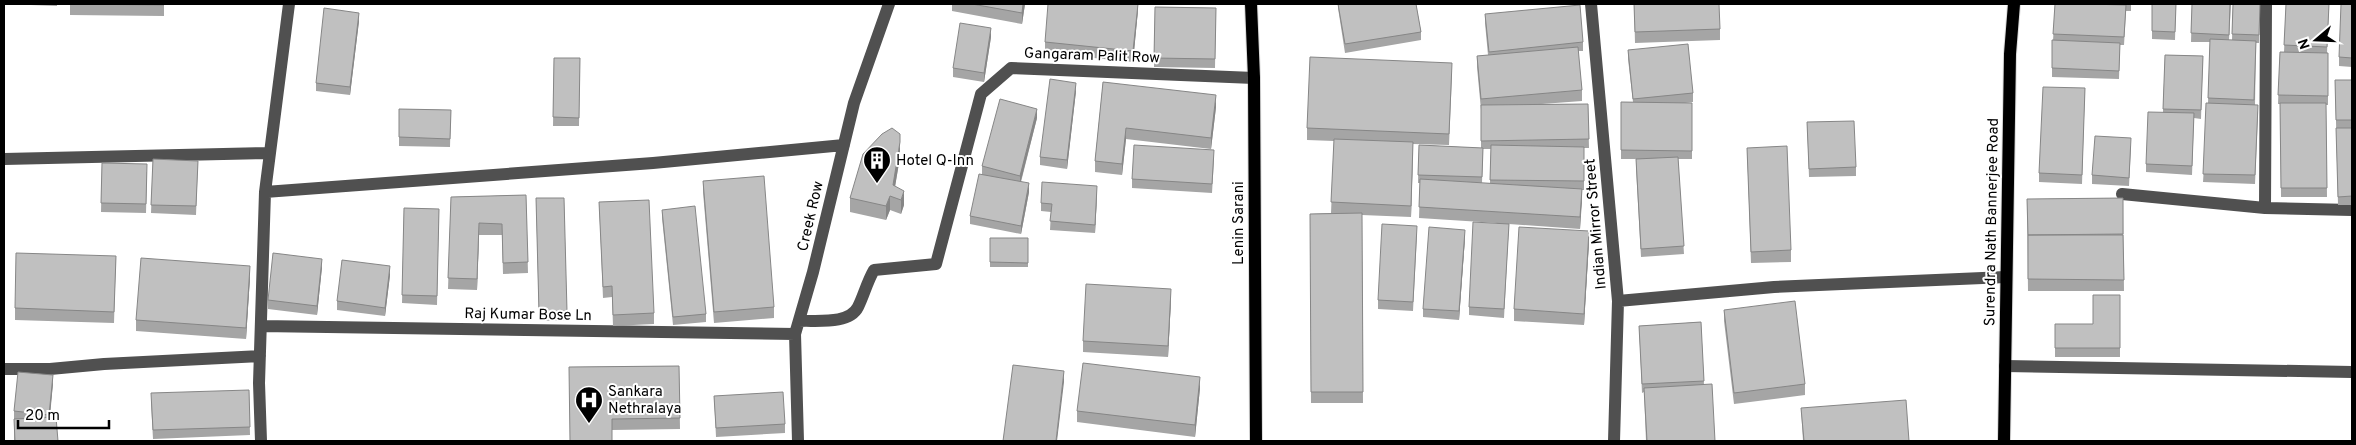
<svg xmlns="http://www.w3.org/2000/svg" width="2356" height="445" viewBox="0 0 2356 445" font-family="Overpass,sans-serif">
<rect width="100%" height="100%" fill="#fff"/>
<g fill="none" stroke-linecap="round" stroke-linejoin="round">
<g stroke="#dbdbdb" stroke-width="14">
<path id="major" d="M1251,4L1254,78L1256,441
M2004,441L2010,54L2014,4"/>
</g>
<path stroke="#505050" stroke-width="12" d="M1591,4L1618,301L1614,441
M4,159L270,153
M265,192L653,163L844,145
M2122,194L2265,208L2352,210
M2265,208L2266,4
M1618,301L1774,287L2006,277
M799,321C816,320 849,325 858,307C864,295 867,282 874,270L936,264L981,94L1011,68L1254,78
M261,326L795,334
M2005,366L2352,372
M4,369H50L104,364L260,356
M261,441L259,383L265,192L289,4
M798,441L795,334L813,272L854,103L889,4"/>
<use href="#major" stroke="#000" stroke-width="12"/>
</g>
<path fill="#a5a5a5" fill-rule="evenodd" d="M4,4H57V6Z
M70,4H164V16L70,15Z
M952,4H1025L1022,24L952,11Z
M1138,4V10L1133,62L1045,53V42Z
M1194,4H1213V5Z
M1338,4H1416L1421,32V40L1345,53L1338,8Z
M1634,4L1720,29V40L1635,43Z
M2055,4H2131V11H2126L2124,45H2120L2119,79L2052,77V40L2053,41Z
M2152,4H2176L2175,40L2152,39Z
M2192,4H2231L2229,40H2232L2233,4H2260L2259,43H2256L2255,105L2258,113L2255,184L2203,182L2208,103L2210,42H2191Z
M2286,4H2329L2327,53H2328V105H2326L2327,197H2281L2280,104H2278L2280,52H2284Z
M2352,4V67L2339,66V57Z
M1155,7L1216,8L1215,68L1154,67Z
M1485,14L1583,42V51H1578L1582,90V101L1542,104H1588L1589,148H1584V190H1582L1580,229L1509,224L1504,318L1469,315V307L1497,223L1419,218L1420,183H1418L1419,145L1481,148V110L1477,67V56L1488,55L1485,23ZM1483,149H1491L1490,183H1482Z
M359,21L350,95L316,91V83Z
M991,37L984,82L953,77V68Z
M1628,50L1693,93V102L1685,103H1692V159H1678L1684,254L1641,257L1636,168V159H1640H1621V102H1633L1628,59Z
M2165,55L2203,56L2201,119L2194,118L2192,175L2146,172V164L2163,112Z
M554,58H580L579,126H553Z
M1452,74L1449,145L1413,144L1411,217L1362,215L1363,403H1311L1310,214L1331,213L1334,141L1307,140V128Z
M2335,80H2352V205H2338Z
M1103,82L1216,107L1211,149L1126,139L1122,175L1095,172V161Z
M2085,88L2082,184L2039,182V173Z
M1076,91L1067,169L1040,165V157Z
M399,109L451,110L450,147L399,146Z
M1037,118L1021,182L1029,192L1021,234L970,224V216L982,174V166Z
M1807,122L1856,167V176L1809,177Z
M2131,146L2129,186L2092,184V175Z
M1747,148L1791,250V262L1751,263Z
M900,157L895,186L904,205L901,214L890,210L886,220L850,212V198Z
M153,159L198,161L196,215L151,213Z
M1214,159L1212,193L1132,188V179Z
M102,163L147,172L146,213L101,212Z
M703,181L774,307V318L714,323L703,192Z
M526,195L528,273L503,274L502,235H479L477,290L448,289L451,197Z
M1097,195L1095,233L1050,230L1051,212L1041,211V203Z
M536,198H564L567,320L539,321Z
M2123,198L2124,291H2028L2027,199Z
M599,202L654,313V324L613,326L612,297L603,298Z
M404,208L439,209L437,305L402,303Z
M662,210L706,314V322L673,325L662,218Z
M1417,234L1413,311L1378,309V300Z
M990,238H1028V267H990Z
M1465,238L1459,320L1423,317V309Z
M1589,242L1584,325L1514,321V309Z
M116,256L114,323L15,320V308Z
M322,267L317,315L268,309V300Z
M390,275L385,316L337,310V301Z
M250,277L246,339L136,331V320Z
M2120,295V357H2055V324H2093Z
M1171,300L1168,357L1083,352V341Z
M1724,310L1805,384V395L1734,404L1724,321Z
M1701,322L1704,385L1715,441H1646L1644,392L1642,393L1639,326Z
M679,366L680,429L612,430L569,367Z
M53,383L50,417L58,441H14V411Z
M1200,388L1195,437L1077,422V411Z
M249,390L250,435L153,439L151,402Z
M714,396L785,424V433L716,437Z
M1801,408L1909,441H1803Z"/>
<path fill="#868686" d="M1023,4H1025L1022,24V13Z
M1138,4V10L1133,62V51Z
M359,13V21L350,95V87Z
M991,28V37L984,82V73Z
M1076,83V91L1067,169V160Z
M1216,95V107L1211,149V138Z
M1037,109V118L1020,184V176Z
M1126,128V139L1122,175V164Z
M900,142V157L893,199V185Z
M1413,142V154L1411,217V206Z
M1029,183V192L1021,234V226Z
M1097,186V195L1095,233V225Z
M1582,189V201L1580,229V217Z
M904,191V205L901,214V200Z
M890,196V210L886,220V206Z
M479,223V235L477,290V279Z
M1465,230V238L1459,320V311Z
M1589,231V242L1584,325V314Z
M322,259V267L317,315V306Z
M250,266V277L246,339V328Z
M390,266V275L385,316V308Z
M1171,289V300L1168,357V346Z
M1064,371V382L1057,441H1056Z
M53,375V383L49,423V415Z
M1200,377V388L1195,437V425Z"/>
<path fill="#c0c0c0" stroke="#868686" d="M70,4H164V5Z
M972,4H1023L1022,13Z
M1048,4H1138L1133,51L1045,42Z
M1338,4H1416L1421,32L1345,44Z
M1634,4H1719L1720,29L1635,32Z
M2055,4H2087L2126,5L2124,37L2053,34Z
M2152,4H2176L2175,32L2152,31Z
M2192,4H2230L2229,35L2191,33Z
M2233,4H2260L2259,35L2232,34Z
M2286,4H2329L2327,47L2284,45Z
M2341,4H2352V58L2339,57Z
M1580,5L1583,42L1489,52L1485,14Z
M1155,7L1216,8L1215,59L1154,58Z
M324,8L359,13L350,87L316,83Z
M960,23L991,28L984,73L953,68Z
M2210,39L2256,41L2254,100L2208,98Z
M2052,40L2120,43L2119,71L2052,68Z
M1688,44L1693,93L1633,99L1628,50Z
M1578,47L1582,90L1481,99L1477,56Z
M2280,52L2328,53V96L2278,95Z
M2165,55L2203,56L2201,110L2163,109Z
M1310,57L1452,63L1449,134L1307,128Z
M554,58H580L579,118L553,117Z
M1050,79L1076,83L1067,160L1040,157Z
M2335,80H2352V120H2336Z
M1103,82L1216,95L1211,138L1126,128L1122,164L1095,161Z
M2043,87L2085,88L2082,175L2039,173Z
M1000,99L1037,109L1020,176L982,166Z
M1621,102L1692,103V151L1621,150Z
M2206,103L2258,105L2255,175L2203,174Z
M2280,103H2326L2327,188H2281Z
M1588,104L1589,139L1481,141V105Z
M399,109L451,110L450,139L399,137Z
M2148,112L2194,113L2192,166L2146,164Z
M1854,121L1856,167L1809,169L1807,122Z
M892,128L900,134V142L893,185L904,191L901,200L890,196L886,206L850,198L863,154L882,134Z
M2336,128H2352V196L2338,197Z
M2095,136L2131,138L2129,178L2092,175Z
M1334,139L1413,142L1411,206L1331,202Z
M1134,145L1214,150L1212,184L1132,179Z
M1419,145L1483,148L1482,177L1418,175Z
M1491,145L1584,147V181L1490,180Z
M1787,146L1791,250L1751,252L1747,148Z
M1678,157L1684,246L1641,249L1636,159Z
M153,159L198,161L196,206L151,205Z
M102,163L147,164L146,204L101,203Z
M979,174L1029,183L1021,226L970,216Z
M764,176L774,307L714,312L703,181Z
M1420,179L1582,189L1580,217L1419,207Z
M1042,182L1097,186L1095,225L1050,221L1052,204L1041,203Z
M526,195L528,262L503,263L502,224L479,223L477,279L448,278L451,197Z
M536,198H564L567,311L539,312Z
M2123,198V234L2028,235L2027,199Z
M649,200L654,313L613,315L612,286L603,287L599,202Z
M695,206L706,314L673,317L662,210Z
M404,208L439,209L437,296L402,295Z
M1362,213L1363,392H1311L1310,214Z
M1473,222L1509,224L1504,309L1469,307Z
M1382,224L1417,226L1413,302L1378,300Z
M1429,227L1465,230L1459,311L1423,309Z
M1519,227L1589,231L1584,314L1514,309Z
M2028,235H2123L2124,280L2028,279Z
M990,238H1028V263L990,262Z
M16,253L116,256L114,312L15,308Z
M273,253L322,259L317,306L268,300Z
M141,258L250,266L246,328L136,320Z
M342,260L390,266L385,308L337,301Z
M1086,284L1171,289L1168,346L1083,341Z
M2093,295H2120V348H2055V324H2093Z
M1795,301L1805,384L1734,393L1724,310Z
M1701,322L1704,381L1642,384L1639,326Z
M1083,363L1200,377L1195,425L1077,411Z
M1013,365L1064,371L1056,441H1003Z
M679,366L680,418L612,419V441H570L569,367Z
M18,372L53,375L49,415L14,411Z
M1712,384L1715,441H1647L1644,388Z
M249,390L250,427L153,430L151,393Z
M783,392L785,424L716,428L714,396Z
M1906,400L1909,441H1804L1801,408Z
M56,417L58,441H15L14,419Z"/>
<defs>
<g id="building-pin" transform="scale(1.4375)"><path d="M0 17L-7.5 6A9.5 9.5 0 1 1 7.5 6Z" fill="#000" stroke="#fff"/><path d="M-4-6H4V6H1V3H-1V6H-4ZM-2.5-4.3h1.7v1.8h-1.7ZM.8-4.3h1.7v1.8H.8ZM-2.5-1h1.7V.8h-1.7ZM.8-1h1.7V.8H.8Z" fill="#fff"/></g>
<g id="hospital-pin" transform="scale(1.4375)"><path d="M0 17L-7.5 6A9.5 9.5 0 1 1 7.5 6Z" fill="#000" stroke="#fff"/><path d="M-5-5h3v3.5h4V-5h3V5h-3V1.5h-4V5h-3Z" fill="#fff"/></g>
</defs>
<g fill-rule="evenodd">
<use href="#building-pin" x="877" y="160"/>
<use href="#hospital-pin" x="589" y="400"/>
</g>
<g text-anchor="middle" stroke-width="4" stroke-linejoin="round" paint-order="stroke">
<g font-size="15" fill="#000" stroke="#fff">
<text transform="translate(1092 55) rotate(2)" y="5">Gangaram Palit Row</text>
<text transform="translate(810 216) rotate(-77)" y="5">Creek Row</text>
<text transform="translate(1991 222) rotate(-89)" y="5">Surendra Nath Bannerjee Road</text>
<text transform="translate(1238 223) rotate(-90)" y="5">Lenin Sarani</text>
<text transform="translate(1595 224) rotate(-95)" y="5">Indian Mirror Street</text>
<text transform="translate(528 314) rotate(1)" y="5">Raj Kumar Bose Ln</text>
</g>
<g font-size="15" fill="#000" stroke="#fff" text-anchor="start">
<text x="896" y="165">Hotel Q-Inn</text>
<text x="608" y="396">Sankara<tspan x="608" dy="17">Nethralaya</tspan></text>
</g>
</g>
<rect width="2356" height="445" fill="none" stroke="#000000" stroke-width="10"/>
<g transform="translate(2316 40) rotate(251)" stroke="#ffffff" stroke-width="4" paint-order="stroke">
<path d="M0-4L9 19L0 12L-9 19Z" fill="#000000"/>
<text y="-8" font-size="14" font-weight="bold" text-anchor="middle" fill="#000000">N</text>
</g>
<path d="M18 420v8h91v-8" fill="none" stroke="#000000" stroke-width="2.5"/>
<text x="25" y="420" font-size="15" fill="#000000" stroke="#ffffff" stroke-width="4" paint-order="stroke">20 m</text>
</svg>
